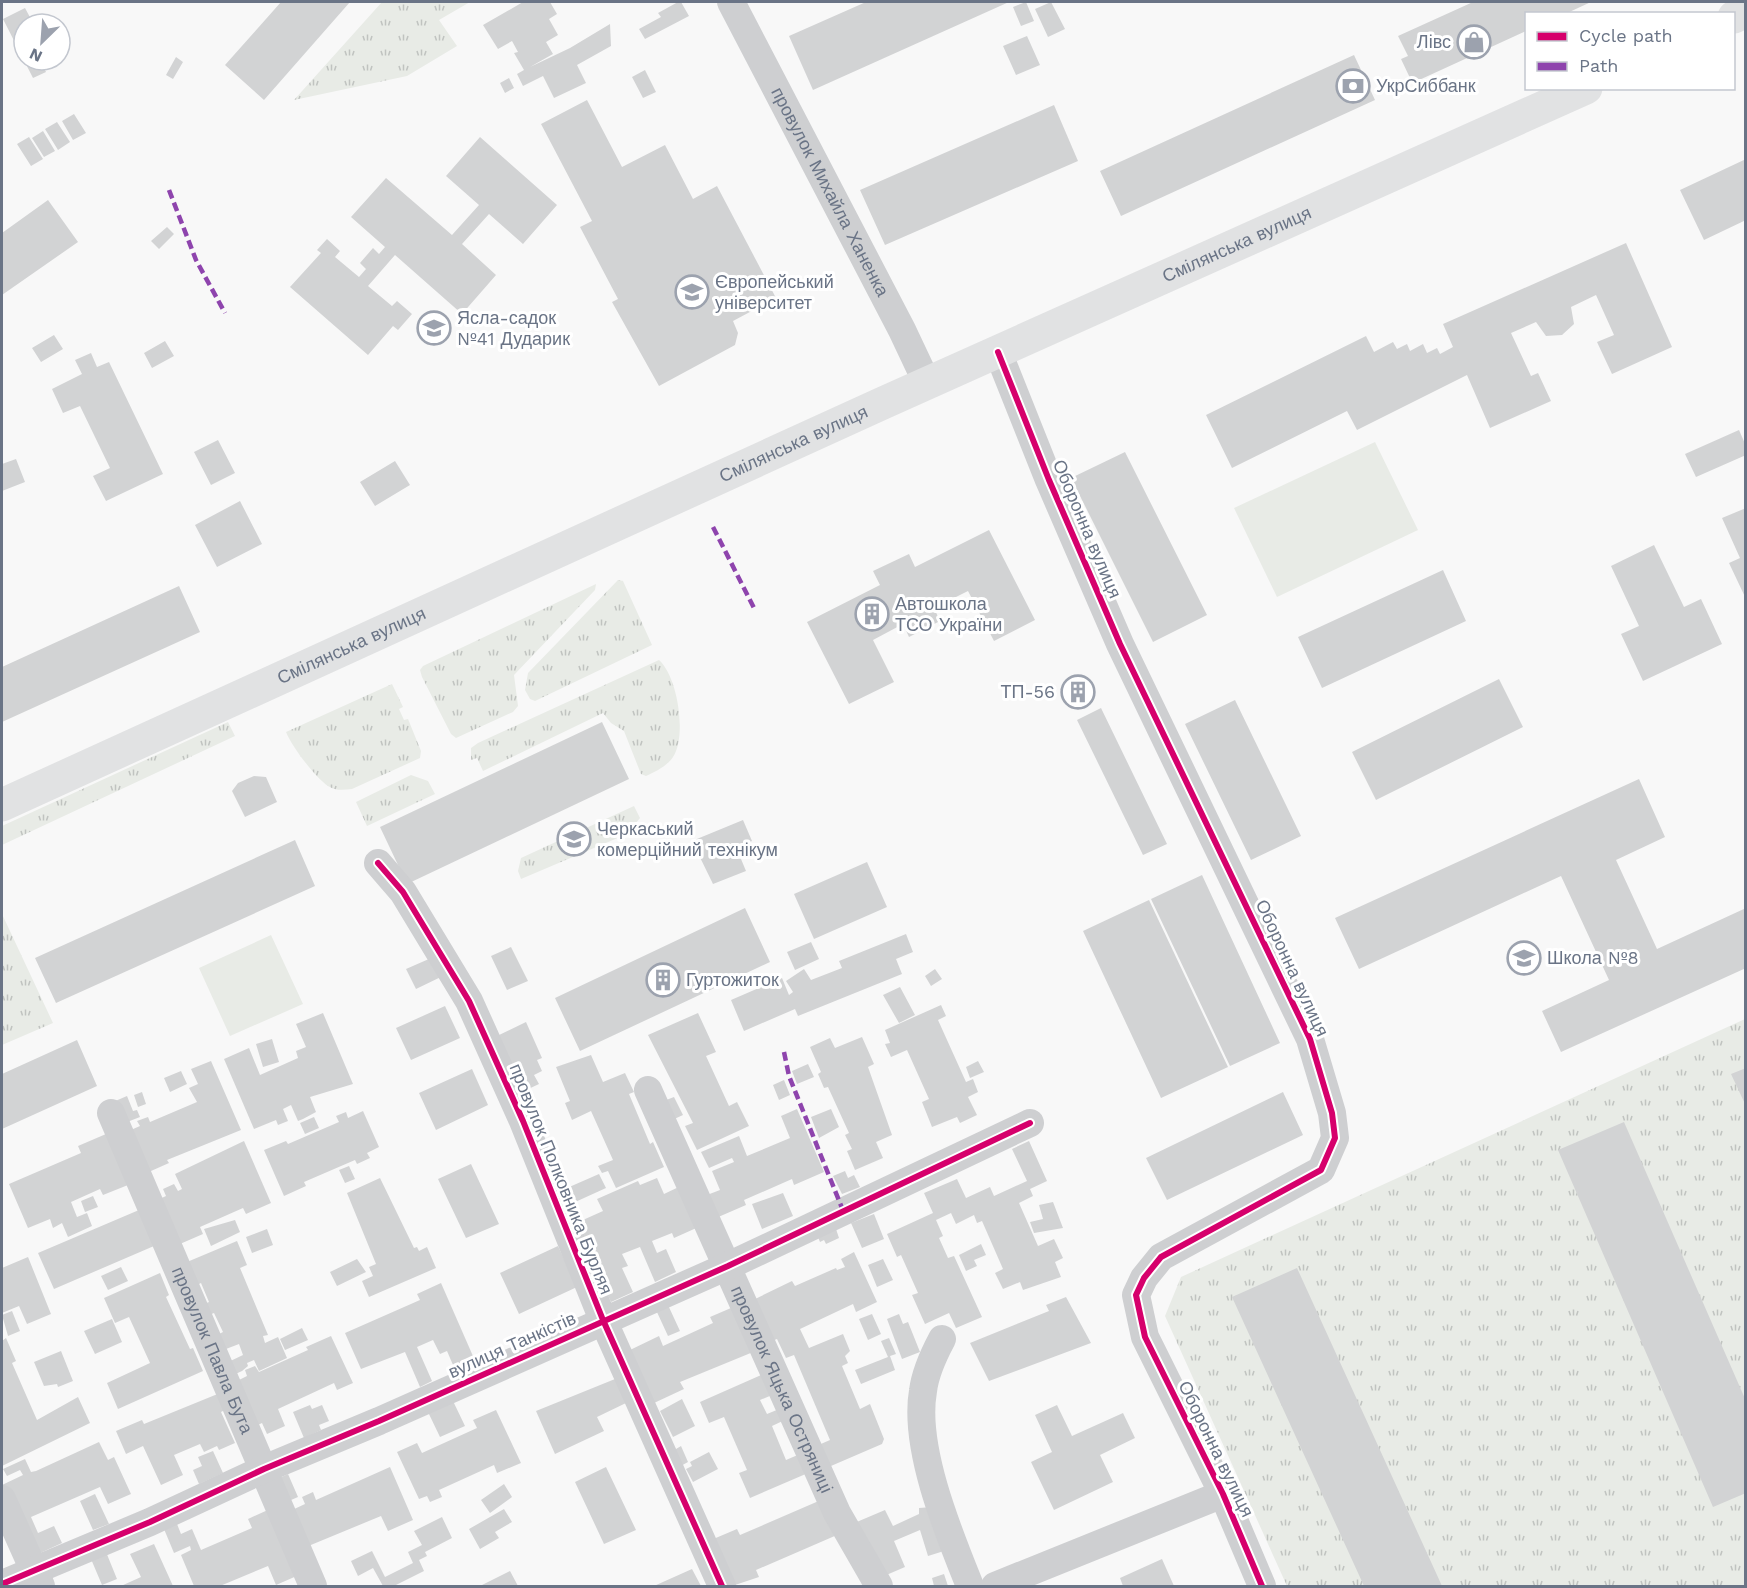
<svg xmlns="http://www.w3.org/2000/svg" width="1747" height="1588" viewBox="0 0 1747 1588" font-family="'Work Sans',sans-serif">
<defs>
<pattern id="grass-tufts" width="24" height="20" patternUnits="userSpaceOnUse" patternTransform="scale(1.5)"><rect width="24" height="20" fill="#e8ebe6"/><path d="M3 7l-1-3M5 7V3M7 7l1-3M15 17l-1-3M17 17v-4M19 17l1-3" fill="none" stroke="#c0c3c0"/></pattern>
</defs>
<rect width="100%" height="100%" fill="#f8f8f8"/>
<path fill="url(#grass-tufts)" d="M382,2H470L439,20L457,46L407,76L294,100Z
M618,580L623,581L652,645L535,701L530,699L525,690L528,673Z
M596,584L595,590L514,675L518,706L513,712L456,738L451,734L422,677L420,670L423,666Z
M659,660C678,677 687,736 673,757C667,766 655,772 646,776L641,774L624,731L611,723L603,713L483,771L477,758L471,760V748L478,743Z
M392,684L403,707L399,709L404,720L408,719L421,751L420,758L352,789C344,790 335,791 328,786C315,777 292,747 286,732Z
M228,722L235,736L2,845V826Z
M411,775L428,781L435,794L367,826L356,802Z
M634,806L640,818L627,834L521,879L518,871L521,858Z
M2,914L53,1023L2,1045Z
M1745,1019V1586H1287L1165,1316L1181,1277Z"/>
<path fill="#e8ebe6" d="M1375,442L1418,530L1277,597L1234,508Z
M271,935L303,1004L230,1036L199,968Z"/>
<path fill="#d2d3d4" d="M281,2H350L264,100L225,65Z
M523,2H550L557,14L549,19L558,35L546,42L553,54L530,67L570,48L610,24L611,46L577,65L586,83L554,98L543,76L523,86L517,74L524,70L514,53L518,52L512,41L498,49L483,25Z
M678,2H681L689,16L645,39L639,29L661,17L658,13Z
M866,2H1009L813,90L789,36Z
M1026,2L1034,21L1021,26L1013,7Z
M1051,2L1065,29L1048,37L1035,9Z
M1473,2H1591L1565,14H1526V31L1417,81L1414,77L1410,78L1401,59L1408,56L1398,36Z
M25,8L32,21L37,18L40,24H24V60H40L46,72L33,78L3,19Z
M1027,36L1040,65L1016,75L1003,46Z
M1354,55L1375,100L1121,216L1100,171Z
M176,57L183,62L173,79L166,75Z
M645,70L656,92L643,98L632,77Z
M509,78L514,88L505,93L500,83Z
M587,100L622,167L665,145L693,199L717,186L776,298L733,321L738,333L735,345L659,386L612,302L618,299L580,227L592,221L541,124Z
M1054,105L1078,161L885,245L860,190Z
M74,114L86,133L73,140L62,121Z
M57,122L70,142L58,150L45,129Z
M43,131L55,151L44,157L32,138Z
M29,137L43,159L31,166L17,144Z
M480,137L557,205L523,244L489,214L462,244L496,275L462,314L395,255L368,286L392,306L397,301L412,314L398,330L393,326L368,355L290,287L321,253L317,250L327,239L340,251L335,257L359,277L366,269L360,263L373,248L379,254L385,247L351,217L386,178L452,235L479,205L446,176Z
M1746,159V220L1704,240L1680,190Z
M48,200L78,242L2,295V233Z
M167,227L174,234L159,249L151,241Z
M1626,243L1672,347L1612,374L1597,342L1614,335L1596,295L1571,307L1574,324L1562,335L1546,336L1536,322L1511,333L1531,376L1538,373L1551,401L1490,428L1467,375L1357,430L1347,411L1232,468L1206,415L1366,336L1374,352L1393,342L1397,349L1407,344L1410,351L1423,344L1427,353L1437,348L1440,354L1453,347L1443,324Z
M54,335L63,349L41,362L32,348Z
M165,341L174,356L152,368L144,353Z
M91,353L97,367L109,362L163,474L106,501L93,476L110,468L80,406L63,413L52,389L82,374L75,360Z
M1739,430L1746,446V455L1696,477L1685,454Z
M218,440L235,473L211,485L194,452Z
M1125,452L1207,615L1153,642L1071,478Z
M16,459L25,482L2,491V464Z
M395,461L410,485L375,506L360,482Z
M240,501L262,544L217,567L195,525Z
M1746,508V599L1729,563L1740,558L1722,518Z
M989,530L1035,620L994,641L968,591L934,608L940,621L909,637L903,624L873,640L894,682L849,704L807,622L880,585L873,571L909,554L915,567Z
M1654,545L1684,607L1701,599L1722,644L1643,681L1621,634L1639,626L1611,566Z
M1443,570L1466,621L1322,688L1298,637Z
M179,586L200,632L2,722V667Z
M1085,676L1095,696L1072,708L1060,689Z
M1499,679L1523,727L1376,800L1352,752Z
M1235,700L1301,836L1251,860L1185,724Z
M1101,708L1167,844L1143,855L1077,720Z
M602,722L629,779L407,884L380,827Z
M254,776L266,777L277,802L245,817L232,791L238,783Z
M1639,779L1665,837L1616,860L1657,949L1746,908V968L1561,1052L1542,1011L1609,980L1561,876L1359,969L1335,918Z
M743,820L752,841L743,845L748,856L741,859L746,871L713,884L692,841Z
M295,840L315,886L56,1003L35,958Z
M867,862L887,907L814,939L794,894Z
M1202,875L1280,1043L1230,1066L1151,899Z
M1149,900L1228,1067L1161,1098L1083,931Z
M745,908L770,962L580,1051L555,998Z
M906,934L913,952L896,959L902,974L798,1016L795,1009L744,1031L731,1000L782,978L789,995L793,992L786,981L804,969L811,980L842,968L839,961Z
M811,942L819,959L795,970L787,952Z
M511,947L528,981L507,990L491,956Z
M438,955L447,974L416,989L406,969Z
M935,969L942,979L931,986L925,976Z
M900,987L915,1015L899,1023L883,995Z
M941,1005L946,1016L938,1020L966,1082L973,1079L978,1092L968,1097L977,1115L960,1123L957,1117L932,1127L922,1102L929,1099L907,1050L891,1057L885,1044L890,1043L885,1030Z
M445,1006L460,1038L411,1060L396,1028Z
M323,1013L353,1084L310,1097L316,1112L303,1119L298,1121L291,1105L283,1109L288,1121L278,1125L276,1120L254,1129L224,1059L249,1048L260,1075L298,1058L296,1051L306,1047L296,1024Z
M698,1013L716,1052L706,1056L729,1106L737,1102L749,1126L697,1150L685,1126L693,1123L648,1035Z
M526,1022L542,1058L537,1060L542,1071L534,1075L539,1084L522,1092L497,1036Z
M862,1037L874,1064L868,1067L892,1135L876,1142L883,1158L855,1170L847,1151L852,1149L845,1135L849,1133L828,1087L824,1088L818,1074L821,1072L810,1047L830,1038L835,1048Z
M272,1039L279,1062L263,1067L256,1044Z
M77,1040L97,1086L2,1129V1074Z
M591,1055L603,1082L625,1073L634,1092L629,1094L650,1144L653,1142L664,1167L616,1188L608,1171L602,1173L598,1166L613,1160L591,1111L572,1120L565,1103L570,1101L556,1067Z
M211,1061L241,1130L167,1160L169,1163L142,1175L124,1133L140,1126L137,1121L148,1117L150,1122L197,1102L189,1088L198,1084L191,1069Z
M978,1061L984,1072L970,1078L966,1067Z
M808,1064L814,1077L797,1084L792,1071Z
M1746,1068V1106L1731,1074Z
M472,1069L488,1105L436,1130L419,1093Z
M181,1071L187,1084L170,1092L164,1078Z
M784,1080L790,1095L779,1100L773,1085Z
M142,1092L146,1104L138,1107L134,1095Z
M1283,1092L1303,1135L1167,1200L1146,1158Z
M127,1096L133,1111L137,1110L140,1117L122,1124L113,1102Z
M674,1097L683,1115L670,1121L661,1102Z
M797,1109L824,1172L794,1185L792,1179L744,1200L746,1205L716,1218L707,1195L720,1190L712,1171L734,1162L732,1158L709,1168L701,1152L739,1136L747,1156L790,1138L781,1116Z
M831,1109L839,1127L819,1138L811,1117Z
M363,1111L379,1147L367,1153L370,1158L357,1164L355,1160L304,1182L306,1186L284,1196L264,1150L286,1141L288,1144L339,1122L336,1116L346,1112L348,1118Z
M314,1117L319,1128L305,1134L300,1123Z
M1624,1122L1746,1401V1493L1713,1507L1558,1150Z
M106,1134L128,1185L103,1195L100,1189L71,1202L77,1217L87,1213L92,1226L68,1237L62,1223L53,1228L50,1219L28,1228L9,1184L81,1153L78,1146Z
M244,1141L271,1203L246,1214L243,1208L200,1227L203,1234L173,1247L153,1202L166,1196L163,1189L174,1184L178,1191L182,1189L175,1174Z
M1029,1141L1047,1181L1030,1189L1033,1196L1019,1203L1038,1246L1054,1239L1063,1258L1055,1262L1061,1277L1023,1290L1020,1282L1003,1289L995,1273L1003,1269L982,1221L977,1223L974,1215L956,1224L951,1213L936,1220L943,1236L939,1238L948,1258L954,1256L982,1317L956,1328L949,1313L925,1324L912,1295L918,1293L901,1255L897,1257L887,1234L933,1213L924,1193L957,1179L966,1198L990,1187L994,1196L1027,1181L1012,1149Z
M471,1164L499,1224L466,1238L438,1179Z
M349,1166L355,1179L345,1183L339,1170Z
M845,1171L848,1178L854,1175L860,1187L842,1194L833,1176Z
M599,1174L606,1188L573,1203L567,1188Z
M380,1178L414,1248L417,1247L419,1251L427,1247L436,1268L369,1297L362,1281L373,1276L369,1267L376,1264L347,1193Z
M657,1178L664,1194L685,1184L703,1225L674,1238L672,1233L652,1241L657,1253L666,1249L676,1272L655,1282L640,1247L622,1254L628,1266L622,1268L633,1292L611,1302L574,1224L603,1211L597,1199L638,1181L640,1185Z
M783,1193L793,1216L762,1229L752,1204Z
M93,1196L98,1207L85,1212L81,1201Z
M1053,1202L1063,1228L1034,1233L1030,1222L1043,1219L1039,1205Z
M139,1210L154,1246L54,1289L38,1253Z
M874,1214L884,1239L862,1248L851,1223Z
M235,1220L240,1232L211,1246L204,1229Z
M267,1229L273,1245L252,1253L246,1237Z
M836,1229L839,1238L826,1244L824,1240L820,1242L818,1237Z
M237,1241L247,1265L240,1268L268,1335L263,1336L265,1343L278,1337L287,1358L259,1371L254,1360L247,1363L248,1366L242,1371L227,1378L222,1365L243,1355L239,1344L226,1349L217,1335L223,1332L214,1313L202,1318L197,1307L209,1302L201,1283L197,1285L187,1262Z
M981,1244L986,1255L974,1260L977,1266L966,1271L959,1255Z
M558,1246L577,1287L519,1314L500,1273Z
M854,1252L877,1302L856,1312L853,1304L800,1329L809,1348L843,1334L850,1351L845,1356L848,1363L842,1366L860,1409L870,1404L884,1439L882,1444L824,1469L814,1447L830,1440L794,1355L786,1358L777,1339L772,1341L753,1300L792,1281L795,1286L836,1268L837,1270L845,1267L841,1259Z
M28,1257L51,1314L27,1324L19,1306L2,1313V1268Z
M357,1259L366,1272L337,1286L330,1272Z
M883,1259L893,1280L877,1287L868,1265Z
M121,1267L128,1281L108,1290L101,1276Z
M1297,1268L1442,1586H1364L1232,1297Z
M160,1273L169,1295L166,1297L190,1349L193,1348L203,1371L118,1409L107,1383L150,1363L129,1317L115,1323L104,1298Z
M441,1283L476,1363L456,1372L447,1351L440,1354L433,1340L417,1347L432,1381L420,1387L405,1352L361,1369L345,1333L420,1300L417,1294Z
M1066,1297L1091,1343L989,1381L970,1343L1049,1311L1046,1305Z
M668,1305L680,1331L668,1336L656,1310Z
M738,1305L758,1350L680,1382L684,1389L654,1403L630,1350L659,1336L663,1346L713,1323L710,1317Z
M12,1311L20,1331L8,1336L2,1315Z
M872,1314L881,1334L868,1340L859,1319Z
M899,1314L903,1324L908,1322L920,1352L902,1359L887,1319Z
M112,1319L122,1342L95,1354L84,1331Z
M302,1328L308,1340L285,1350L280,1339Z
M331,1336L353,1383L337,1390L334,1383L278,1409L285,1426L267,1434L262,1423L251,1428L231,1384L247,1376L245,1370L255,1366L259,1372L308,1350L306,1347Z
M6,1338L16,1361L12,1363L37,1420L78,1397L90,1423L2,1466V1341Z
M889,1338L896,1354L890,1356L895,1370L861,1384L855,1370L888,1357L881,1341Z
M61,1351L73,1381L58,1387L57,1384L44,1386L34,1362Z
M768,1372L777,1393L760,1400L767,1414L784,1407L789,1418L772,1426L786,1460L800,1454L808,1473L750,1498L739,1473L747,1470L724,1417L709,1423L700,1402Z
M615,1379L626,1403L597,1417L604,1431L555,1454L536,1411Z
M220,1393L227,1409L221,1412L235,1443L219,1450L217,1446L204,1452L200,1444L174,1455L183,1475L161,1485L143,1446L126,1454L116,1431L142,1420L144,1424Z
M682,1399L695,1426L673,1437L660,1411Z
M453,1401L465,1426L440,1437L428,1412Z
M310,1405L312,1409L322,1405L329,1421L319,1425L321,1430L304,1438L293,1412Z
M1057,1405L1072,1436L1123,1413L1135,1438L1100,1455L1113,1482L1054,1510L1031,1462L1052,1452L1035,1415Z
M496,1410L521,1463L497,1473L494,1465L439,1490L442,1497L430,1502L427,1496L419,1499L397,1452L417,1443L422,1453L477,1428L473,1420Z
M99,1442L108,1460L114,1457L131,1494L108,1504L100,1487L31,1517L38,1533L54,1526L62,1543L36,1555L2,1485L23,1475L20,1470L7,1476L3,1469L25,1459L31,1472L36,1471Z
M681,1446L688,1462L679,1467L671,1452Z
M213,1451L223,1473L199,1484L193,1470L202,1466L198,1457Z
M709,1452L718,1469L693,1482L686,1469L692,1466L690,1462Z
M390,1467L413,1520L388,1531L381,1516L306,1547L290,1511L305,1504L302,1497L313,1492L316,1500Z
M606,1467L636,1530L604,1544L575,1482Z
M288,1474L298,1497L284,1503L275,1480Z
M504,1484L512,1497L490,1513L481,1500Z
M95,1494L109,1524L93,1530L80,1501Z
M821,1500L837,1535L756,1570L759,1577L732,1586L711,1540L737,1529L740,1535Z
M932,1507L944,1551L928,1556L920,1530L894,1541L905,1567L884,1576L852,1524L885,1510L893,1526L919,1514V1508Z
M270,1509L299,1575L276,1585L268,1566L220,1586H194L181,1555L191,1550L190,1546L174,1553L164,1529L177,1524L181,1534L192,1529L201,1550L252,1528L248,1519Z
M504,1509L512,1522L495,1532L499,1538L480,1549L469,1529Z
M442,1517L452,1538L425,1552L427,1556L419,1560L424,1571L394,1586H383L373,1568L358,1576L351,1561L372,1551L385,1577L413,1563L408,1552L422,1545L414,1531Z
M154,1544L173,1586H121L141,1577L130,1554Z
M106,1552L117,1579L102,1585L91,1559Z
M1162,1559L1174,1586H1123L1120,1578Z
M692,1569L701,1586H654Z
M510,1571L518,1586H483L482,1585Z
M944,1574L948,1586H934L932,1578Z"/>
<g fill="none" stroke-linecap="round" stroke-linejoin="round">
<g stroke="#cecfd1" stroke-width="28">
<path id="s1" d="M731,2L902,330L927,383"/>
<path d="M998,352L1049,480L1120,644L1310,1039L1332,1113L1335,1138L1321,1170L1161,1257L1144,1278L1136,1295L1145,1337L1223,1494L1262,1586"/>
<path d="M378,863L403,892L469,1001L523,1121L603,1320L722,1586"/>
<path id="s2" d="M648,1090L837,1513L879,1586"/>
<path id="s3" d="M111,1113L313,1586"/>
<path d="M942,1339C934,1354 925,1374 923,1391C913,1448 949,1534 970,1586"/>
<path d="M2,1499L41,1586"/>
<path d="M2,1584L150,1522L264,1469L379,1421L728,1266L1030,1123"/>
<path d="M995,1586L1223,1494"/>
</g>
<g stroke="#e1e2e3" stroke-width="33">
<path d="M1734,17L1746,11"/>
<path id="s4" d="M2,805L883,403L1586,88"/>
</g>
<path stroke="#8e44ad" stroke-width="4.5" stroke-dasharray="9 4.5" stroke-linecap="butt" d="M169,190L196,260L225,313
M713,527L755,610
M784,1052L789,1076L844,1213"/>
<g stroke="#fff" stroke-width="10">
<path id="cycleway" d="M998,352L1049,480L1120,644L1310,1039L1332,1113L1335,1138L1321,1170L1161,1257L1144,1278L1136,1295L1145,1337L1223,1494L1262,1586
M378,863L403,892L469,1001L523,1121L603,1320L722,1586
M2,1584L150,1522L264,1469L379,1421L728,1266L1030,1123"/>
</g>
<use href="#cycleway" stroke="#d6006c" stroke-width="6"/>
</g>
<defs>
<g id="shop-ring" transform="scale(1.725)"><circle r="9.5" fill="#fff" stroke="#9ca2ae" stroke-width="1.5"/><path d="M-5-2.5h2.3a2.7 3.5 0 0 1 5.4 0H5L5.5 6h-11ZM-1.5-2.5h3a1.5 2.3 0 0 0-3 0Z" fill="#9ca2ae"/></g>
<g id="bank-ring" transform="scale(1.725)"><circle r="9.5" fill="#fff" stroke="#9ca2ae" stroke-width="1.5"/><path d="M-6-4H6V4H-6ZM0-2.3a2.3 2.3 0 1 0 0 4.6a2.3 2.3 0 1 0 0-4.6Z" fill="#9ca2ae"/></g>
<g id="university-ring" transform="scale(1.725)"><circle r="9.5" fill="#fff" stroke="#9ca2ae" stroke-width="1.5"/><path d="M0-5L7-2L0 1L-7-2ZM-4 1L0 2.5L4 1V4Q0 6-4 4Z" fill="#9ca2ae"/></g>
<g id="school-ring" transform="scale(1.725)"><circle r="9.5" fill="#fff" stroke="#9ca2ae" stroke-width="1.5"/><path d="M0-5L7-2L0 1L-7-2ZM-4 1L0 2.5L4 1V4Q0 6-4 4Z" fill="#9ca2ae"/></g>
<g id="building-ring" transform="scale(1.725)"><circle r="9.5" fill="#fff" stroke="#9ca2ae" stroke-width="1.5"/><path d="M-4-6H4V6H1V3H-1V6H-4ZM-2.5-4.3h1.7v1.8h-1.7ZM.8-4.3h1.7v1.8H.8ZM-2.5-1h1.7V.8h-1.7ZM.8-1h1.7V.8H.8Z" fill="#9ca2ae"/></g>
</defs>
<g fill-rule="evenodd">
<use href="#shop-ring" x="1474" y="42"/>
<use href="#bank-ring" x="1353" y="86"/>
<use href="#university-ring" x="692" y="292"/>
<use href="#school-ring" x="434" y="328"/>
<use href="#building-ring" x="872" y="614"/>
<use href="#building-ring" x="1078" y="692"/>
<use href="#university-ring" x="574" y="839"/>
<use href="#school-ring" x="1524" y="958"/>
<use href="#building-ring" x="663" y="980"/>
</g>
<g text-anchor="middle" stroke-width="6" stroke-linejoin="round" paint-order="stroke">
<g font-size="18" fill="#6a7486" stroke="#fff" text-anchor="start">
<text x="1451" y="48" text-anchor="end">Лівс</text>
<text x="1376" y="92">УкрСиббанк</text>
<text x="715" y="288">Європейський<tspan x="715" dy="21">університет</tspan></text>
<text x="457" y="324">Ясла-садок<tspan x="457" dy="21">№41 Дударик</tspan></text>
<text x="895" y="610">Автошкола<tspan x="895" dy="21">ТСО України</tspan></text>
<text x="1055" y="698" text-anchor="end">ТП-56</text>
<text x="597" y="835">Черкаський<tspan x="597" dy="21">комерційний технікум</tspan></text>
<text x="1547" y="964">Школа №8</text>
<text x="686" y="986">Гуртожиток</text>
</g>
<g font-size="18" fill="#6a7486" stroke="#fff">
<text dy="6" stroke="none"><textPath href="#s1" startOffset="214">провулок Михайла Ханенка</textPath></text>
<text dy="6" stroke="none"><textPath href="#s4" startOffset="1356">Смілянська вулиця</textPath></text>
<text dy="6" stroke="none"><textPath href="#s4" startOffset="870">Смілянська вулиця</textPath></text>
<text transform="translate(1087 529) rotate(67)" y="6">Оборонна вулиця</text>
<text dy="6" stroke="none"><textPath href="#s4" startOffset="384">Смілянська вулиця</textPath></text>
<text transform="translate(1292 968) rotate(65)" y="6">Оборонна вулиця</text>
<text transform="translate(561 1179) rotate(68)" y="6">провулок Полковника Бурляя</text>
<text transform="translate(512 1345) rotate(-24)" y="6">вулиця Танкістів</text>
<text dy="6" stroke="none"><textPath href="#s3" startOffset="258">провулок Павла Бута</textPath></text>
<text dy="6" stroke="none"><textPath href="#s2" startOffset="328">провулок Яцька Остряниці</textPath></text>
<text transform="translate(1216 1449) rotate(64)" y="6">Оборонна вулиця</text>
</g>
</g>
<rect width="1747" height="1588" fill="none" stroke="#6a7486" stroke-width="6"/>
<rect x="1525" y="12" width="210" height="78" fill="#ffffff" stroke="#c3c7cf" stroke-width="1.5"/>
<rect x="1537" y="32" width="30" height="9" fill="#d6006c" stroke="#c3c7cf" stroke-width="1.5"/>
<text x="1579" y="42" font-size="18" fill="#6a7486">Cycle path</text>
<rect x="1537" y="62" width="30" height="9" fill="#8e44ad" stroke="#c3c7cf" stroke-width="1.5"/>
<text x="1579" y="72" font-size="18" fill="#6a7486">Path</text>
<g transform="translate(42 42) rotate(205)"><circle r="28" fill="#ffffff" stroke="#c3c7cf" stroke-width="1.5"/>
<path d="M0-4.5L10 22L0 15L-10 22Z" fill="#9ca2ae"/>
<text y="-9" font-size="16" font-weight="bold" text-anchor="middle" fill="#6a7486">N</text>
</g>
</svg>
